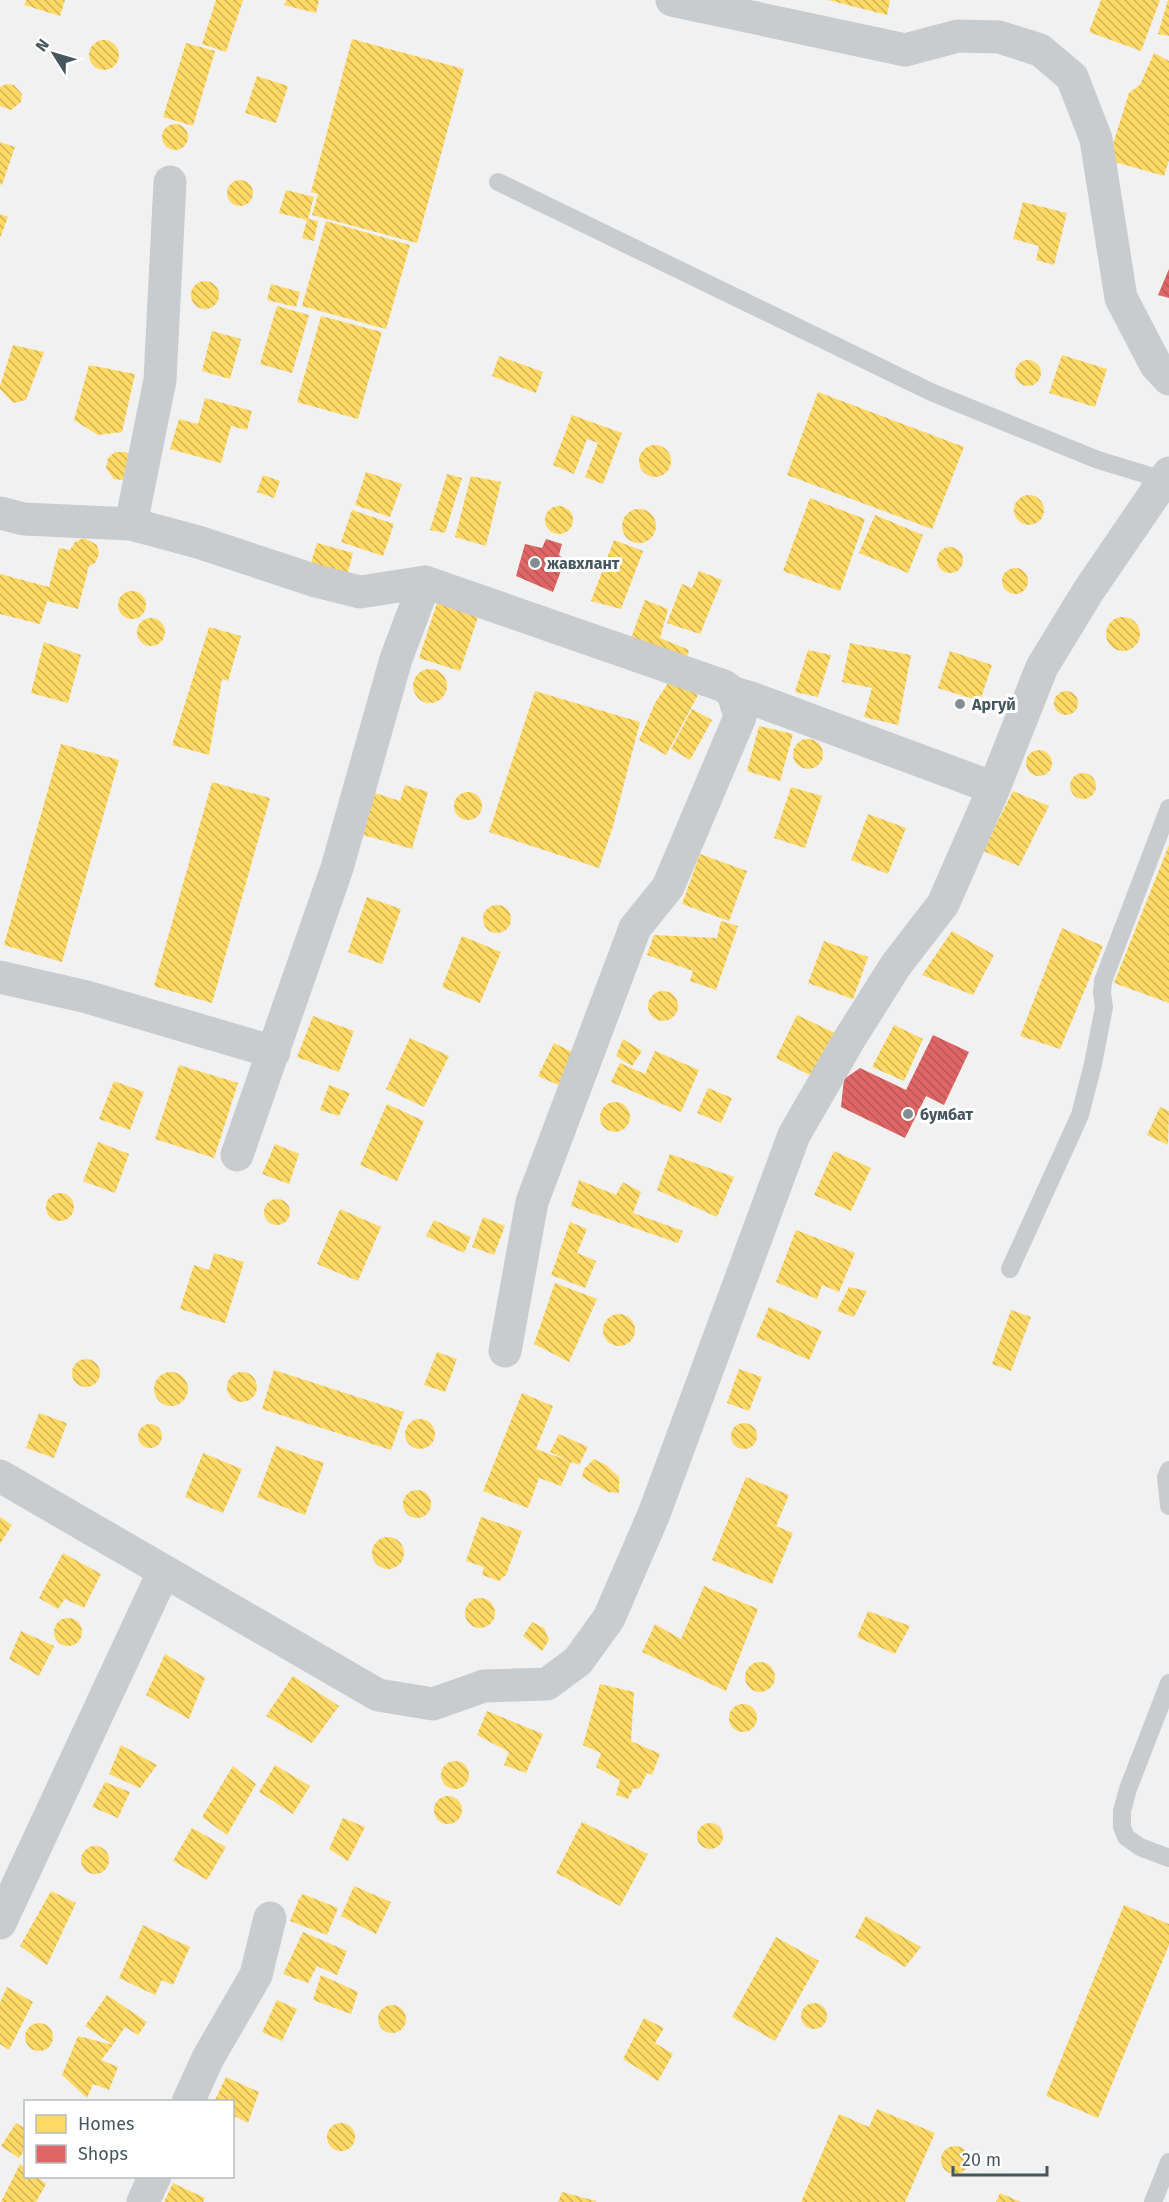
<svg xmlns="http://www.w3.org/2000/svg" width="1169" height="2202" viewBox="0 0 1169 2202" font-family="'Fira Sans',sans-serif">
<defs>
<pattern id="homes-back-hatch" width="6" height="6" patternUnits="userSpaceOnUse" patternTransform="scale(1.5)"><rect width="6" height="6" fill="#ffd966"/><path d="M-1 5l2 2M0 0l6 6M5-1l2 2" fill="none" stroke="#d0b357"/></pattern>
<pattern id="shops-back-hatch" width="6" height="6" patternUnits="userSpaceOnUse" patternTransform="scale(1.5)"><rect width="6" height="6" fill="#e06666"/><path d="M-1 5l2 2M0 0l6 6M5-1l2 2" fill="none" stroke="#b75757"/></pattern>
</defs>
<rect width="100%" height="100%" fill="#f2f1f1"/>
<path fill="url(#homes-back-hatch)" d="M26,0H65L60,16L24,5Z
M216,0H243L226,52L202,44Z
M286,0H319L316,13L284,5Z
M828,0H890L887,15Z
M1101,0H1160L1141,51L1089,32Z
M1168,0H1169V36L1158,34Z
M352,39L464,69L417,243L312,215L318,194L311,192Z
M89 55a15 15 0 1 1 30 0a15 15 0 1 1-30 0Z
M186,43L215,51L193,126L163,117Z
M1154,53L1169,61V160L1164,176L1108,160L1129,93L1140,85Z
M257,76L288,86L276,123L245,113Z
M6,84L14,85L22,94L21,102L11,110L0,106V87Z
M162 137a13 13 0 1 1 26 0a13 13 0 1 1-26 0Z
M0,142L15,147L2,185L0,184Z
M227 193a13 13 0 1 1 26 0a13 13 0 1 1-26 0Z
M286,190L314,197L308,219L318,221L314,241L302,238L307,220L279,213Z
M1023,202L1067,213L1054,265L1036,260L1039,246L1013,239Z
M0,214L8,217L0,238Z
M326,221L410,245L386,329L302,306Z
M191 295a14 14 0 1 1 28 0a14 14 0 1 1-28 0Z
M271,284L300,292L296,307L267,300Z
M277,306L309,315L292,373L260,364Z
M321,316L382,332L358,419L297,402Z
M212,331L241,339L230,379L202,371Z
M13,345L44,352L26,400L13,403L0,389V386Z
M1062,355L1107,369L1095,407L1049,393Z
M499,356L543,372L536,393L492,376Z
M1015 373a13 13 0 1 1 26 0a13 13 0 1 1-26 0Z
M89,365L135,374L122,432L98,435L74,420Z
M818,392L964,447L932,529L787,475Z
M205,398L252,411L247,430L231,426L221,463L170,449L179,419L198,424Z
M572,415L622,433L603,484L585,477L598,443L587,439L574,474L553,465Z
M639 461a16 16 0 1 1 32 0a16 16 0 1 1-32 0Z
M115,452H125L130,454L123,480L114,479L106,468L108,458Z
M366,472L402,484L390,517L355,505Z
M447,474L462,478L445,533L430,530Z
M263,475L280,481L274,498L257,492Z
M471,476L501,482L486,546L455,537Z
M1014 510a15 15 0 1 1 30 0a15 15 0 1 1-30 0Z
M810,498L865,519L840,591L783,571Z
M545 520a14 14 0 1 1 28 0a14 14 0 1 1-28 0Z
M622 526a17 17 0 1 1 34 0a17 17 0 1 1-34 0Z
M352,510L394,524L383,556L341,542Z
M875,515L923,535L908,573L859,553Z
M84,538L97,545L99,554L95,563L89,566L78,609L47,601L40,624L0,614V574L49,587L59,548L70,550L75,542Z
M614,540L643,551L621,609L591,601Z
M317,543L353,553L345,583L308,573Z
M937 560a13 13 0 1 1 26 0a13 13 0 1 1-26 0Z
M1002 581a13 13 0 1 1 26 0a13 13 0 1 1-26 0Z
M699,571L722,580L700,634L667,623L682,584L692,588Z
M118 605a14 14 0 1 1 28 0a14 14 0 1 1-28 0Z
M439,597L480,611L460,671L419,658Z
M645,600L668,609L660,638L689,650L686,661L630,641Z
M1106 634a17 17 0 1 1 34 0a17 17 0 1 1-34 0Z
M137 632a14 14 0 1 1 28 0a14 14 0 1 1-28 0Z
M209,627L241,636L228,681L222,679L209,755L172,745Z
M44,642L81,655L68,703L31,693Z
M850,643L911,655L898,725L864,717L872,688L842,682Z
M808,650L831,655L818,697L795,692Z
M950,651L992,665L980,701L938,688Z
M413 686a17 17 0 1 1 34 0a17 17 0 1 1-34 0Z
M670,680L698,695L666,755L639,740L655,703Z
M1054 703a12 12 0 1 1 24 0a12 12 0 1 1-24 0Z
M535,691L640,722L613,826L599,868L489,832Z
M692,709L712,720L690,760L671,749Z
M759,726L793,734L780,781L747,771Z
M793 754a15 15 0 1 1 30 0a15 15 0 1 1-30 0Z
M61,744L119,760L62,962L4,945Z
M1026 763a13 13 0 1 1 26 0a13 13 0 1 1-26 0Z
M1070 786a13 13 0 1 1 26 0a13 13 0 1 1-26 0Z
M212,782L270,798L212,1003L154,986Z
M405,785L428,792L412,849L360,834L372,792L400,801Z
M791,787L822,796L805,848L774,838Z
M1013,791L1049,806L1019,866L983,851Z
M454 806a14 14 0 1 1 28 0a14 14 0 1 1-28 0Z
M868,814L906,828L888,874L851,860Z
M1169,845V1003L1114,983Z
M700,854L747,871L729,921L682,904Z
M367,897L401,909L382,964L348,952Z
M483 919a14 14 0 1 1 28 0a14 14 0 1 1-28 0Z
M721,921L738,926L716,990L690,981L693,971L647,955L654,935L717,938Z
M1062,928L1103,946L1060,1049L1020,1036Z
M952,931L994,955L973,995L922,975Z
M462,936L501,952L480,1003L442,987Z
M824,941L868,957L853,999L808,983Z
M648 1006a15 15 0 1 1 30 0a15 15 0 1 1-30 0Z
M797,1015L835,1033L814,1077L776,1058Z
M313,1016L354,1031L339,1072L297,1057Z
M894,1025L923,1039L904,1081L872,1067Z
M410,1038L449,1056L424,1107L386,1089Z
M623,1039L642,1051L632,1066L616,1056Z
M554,1043L574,1053L558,1085L538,1076Z
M655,1051L699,1070L681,1112L611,1082L620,1063L645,1074Z
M179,1065L238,1083L214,1158L155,1139Z
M114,1081L144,1092L130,1130L99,1119Z
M329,1085L350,1093L339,1116L320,1110Z
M708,1088L732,1098L721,1123L697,1113Z
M600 1117a15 15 0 1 1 30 0a15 15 0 1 1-30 0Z
M387,1104L424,1121L397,1181L360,1165Z
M1160,1107L1169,1111L1168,1145L1147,1135Z
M98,1142L129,1154L115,1193L83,1181Z
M275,1144L299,1154L289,1184L262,1174Z
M834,1151L871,1168L851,1211L814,1195Z
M670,1154L734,1177L717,1217L657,1190Z
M579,1180L616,1195L623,1182L641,1192L633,1213L683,1231L678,1243L571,1206Z
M46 1207a14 14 0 1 1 28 0a14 14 0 1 1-28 0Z
M264 1212a13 13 0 1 1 26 0a13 13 0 1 1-26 0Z
M340,1209L381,1227L358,1281L317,1264Z
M483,1217L505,1226L494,1255L472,1247Z
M434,1220L471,1237L464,1253L426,1236Z
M570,1222L587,1229L577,1253L596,1261L585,1288L551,1275Z
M796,1230L855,1253L839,1292L822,1285L817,1299L776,1282Z
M214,1253L244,1262L225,1323L180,1309L194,1265L209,1270Z
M555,1283L597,1299L569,1362L534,1344Z
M849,1287L867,1291L854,1317L837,1311Z
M769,1307L822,1331L809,1360L756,1337Z
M1011,1310L1031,1317L1011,1371L992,1364Z
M603 1330a16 16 0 1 1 32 0a16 16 0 1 1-32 0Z
M437,1352L457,1359L445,1392L424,1385Z
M72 1373a14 14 0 1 1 28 0a14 14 0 1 1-28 0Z
M739,1369L762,1377L749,1411L727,1403Z
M274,1370L404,1412L391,1450L262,1409Z
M227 1387a15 15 0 1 1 30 0a15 15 0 1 1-30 0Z
M154 1389a17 17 0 1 1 34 0a17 17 0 1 1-34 0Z
M522,1393L553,1406L536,1449L569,1461L550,1452L559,1434L588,1447L579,1465L571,1462L561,1486L539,1478L528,1508L483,1491Z
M39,1413L67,1423L54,1458L26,1448Z
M405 1434a15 15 0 1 1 30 0a15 15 0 1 1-30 0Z
M731 1436a13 13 0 1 1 26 0a13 13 0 1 1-26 0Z
M138 1436a12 12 0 1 1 24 0a12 12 0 1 1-24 0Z
M276,1446L324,1463L305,1515L257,1497Z
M203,1453L242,1469L223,1513L185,1497Z
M594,1459L606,1465L619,1477V1493L608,1492L582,1477L584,1469Z
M746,1477L789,1495L776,1526L793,1533L772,1584L712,1560Z
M403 1504a14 14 0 1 1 28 0a14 14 0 1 1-28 0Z
M0,1517L12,1525L0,1544Z
M481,1517L522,1531L506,1575L499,1581L482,1575L484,1567L466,1561Z
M372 1553a16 16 0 1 1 32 0a16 16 0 1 1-32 0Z
M63,1553L101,1574L84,1608L65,1599L58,1609L39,1598Z
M704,1586L758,1609L726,1691L642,1652L655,1624L681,1639Z
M465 1613a15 15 0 1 1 30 0a15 15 0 1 1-30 0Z
M868,1611L910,1626L895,1654L857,1637Z
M54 1632a14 14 0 1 1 28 0a14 14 0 1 1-28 0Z
M532,1622L544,1628L549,1640L542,1651L523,1636Z
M21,1631L54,1646L39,1676L9,1659Z
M165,1654L205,1678L189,1719L146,1695Z
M745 1677a15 15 0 1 1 30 0a15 15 0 1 1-30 0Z
M293,1676L339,1706L312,1743L266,1716Z
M600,1684L634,1692L631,1741L660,1754L652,1775L647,1773L640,1788L633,1789L628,1799L616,1795L620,1780L596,1767L601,1753L583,1745Z
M729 1718a14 14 0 1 1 28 0a14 14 0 1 1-28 0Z
M487,1711L543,1734L526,1773L504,1765L509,1752L477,1735Z
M121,1745L157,1765L140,1788L109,1774Z
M441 1775a14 14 0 1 1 28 0a14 14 0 1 1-28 0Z
M275,1765L310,1786L293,1814L259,1792Z
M233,1766L256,1784L227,1835L202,1817Z
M105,1782L130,1792L118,1818L92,1807Z
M434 1810a14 14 0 1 1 28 0a14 14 0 1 1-28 0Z
M343,1818L365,1827L348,1861L329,1849Z
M582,1822L648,1854L620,1906L556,1873Z
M697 1836a13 13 0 1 1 26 0a13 13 0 1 1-26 0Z
M192,1828L226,1847L207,1880L173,1861Z
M81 1860a14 14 0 1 1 28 0a14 14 0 1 1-28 0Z
M354,1886L391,1902L376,1934L341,1916Z
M51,1891L76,1903L47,1965L20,1946Z
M303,1894L338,1908L327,1935L290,1921L299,1899Z
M1124,1905L1169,1924V1945L1098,2118L1046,2096Z
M866,1916L921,1947L905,1967L855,1937Z
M143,1925L190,1947L173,1985L162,1980L155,1995L119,1978Z
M303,1932L347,1951L337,1975L317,1966L308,1983L283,1974Z
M776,1937L819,1961L775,2041L732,2017Z
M321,1975L358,1992L351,2014L313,2000Z
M7,1987L33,2002L9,2050L0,2044V2003Z
M107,1995L147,2022L138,2035L125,2027L113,2045L85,2026Z
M277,2000L297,2009L282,2041L262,2032Z
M801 2016a13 13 0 1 1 26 0a13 13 0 1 1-26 0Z
M378 2019a14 14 0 1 1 28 0a14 14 0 1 1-28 0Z
M644,2018L664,2028L655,2043L673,2054L658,2081L623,2059Z
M25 2037a14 14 0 1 1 28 0a14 14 0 1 1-28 0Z
M78,2036L113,2045L101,2060L118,2067L109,2090L93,2084L87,2098L62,2075Z
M226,2077L259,2092L248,2123L232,2115V2102H214Z
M877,2109L935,2133L905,2202H801L839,2114L869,2127Z
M16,2123L26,2129V2148L19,2158L1,2146Z
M327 2137a14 14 0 1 1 28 0a14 14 0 1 1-28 0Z
M941 2160a14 14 0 1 1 28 0a14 14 0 1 1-28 0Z
M20,2164L26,2168V2176H36L46,2184L36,2202H1Z
M173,2183L205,2198L203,2202H164Z
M562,2192L596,2201V2202H558Z
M1000,2193L1021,2202H996Z"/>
<path fill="url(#shops-back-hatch)" d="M1169,269V298L1158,295Z
M546,539L562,544L559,555L565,560L553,592L516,576L525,544L542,548Z
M933,1035L969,1052L944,1105L926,1096L905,1138L841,1107L844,1079L860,1068L906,1090Z"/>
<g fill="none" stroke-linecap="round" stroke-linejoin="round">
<path stroke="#c8ccce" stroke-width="18" d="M498,182L931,392L1098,460L1164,480
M1010,1269L1080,1115L1093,1064L1104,1007L1102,993L1103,981L1169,808
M1169,1470L1166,1477L1169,1506
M1169,1683L1128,1789L1122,1811V1827L1126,1837L1140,1847L1169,1858
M1153,2202L1169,2162"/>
<path stroke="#c8ccce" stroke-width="33" d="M672,0L905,50L958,36L999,37L1040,50L1072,77L1096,139L1121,298L1156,365L1169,379
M170,182L160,380L131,524L198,542L316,581L360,592L425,582L724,686L733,693L751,698L994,788L1042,667L1089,590L1169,473
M0,513L24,519L131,524
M0,977L87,997L274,1052
M237,1155L337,868L396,659L425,582
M505,1351L532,1202L635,928L668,887L740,717L733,693
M0,1476L378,1695L433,1704L484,1686L547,1684L578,1661L609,1618L654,1514L794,1135L850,1038L896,965L943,904L994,788
M0,1923L164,1571
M188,2102L208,2058L256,1975L270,1918
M143,2202L155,2176"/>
</g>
<g fill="#838d92" stroke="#fff" stroke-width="2">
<circle cx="535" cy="563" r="6"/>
<circle cx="960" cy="704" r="6"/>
<circle cx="908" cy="1114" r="6"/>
</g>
<g text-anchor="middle" stroke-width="6" stroke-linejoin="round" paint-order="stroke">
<g font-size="16" font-weight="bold" fill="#47575f" stroke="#fff" text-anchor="start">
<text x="547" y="569">жавхлант</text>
<text x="972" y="710">Аргуй</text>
<text x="920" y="1120">бумбат</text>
</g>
</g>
<rect x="24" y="2100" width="210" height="78" fill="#ffffff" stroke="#b5bcbf" stroke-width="1.5"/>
<rect x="36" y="2115" width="30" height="18" fill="#ffd966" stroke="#b5bcbf" stroke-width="1.5"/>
<text x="78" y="2130" font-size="18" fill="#47575f">Homes</text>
<rect x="36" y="2145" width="30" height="18" fill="#e06666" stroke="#b5bcbf" stroke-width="1.5"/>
<text x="78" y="2160" font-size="18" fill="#47575f">Shops</text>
<g transform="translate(54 54) rotate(307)" stroke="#ffffff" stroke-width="4.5" paint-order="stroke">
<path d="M0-4.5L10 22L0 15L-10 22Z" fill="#47575f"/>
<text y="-9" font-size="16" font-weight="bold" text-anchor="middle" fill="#47575f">N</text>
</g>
<path d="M953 2166v9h94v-9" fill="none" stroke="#47575f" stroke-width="3"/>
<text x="962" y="2166" font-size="18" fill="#47575f" stroke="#ffffff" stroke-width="4.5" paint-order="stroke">20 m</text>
</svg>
